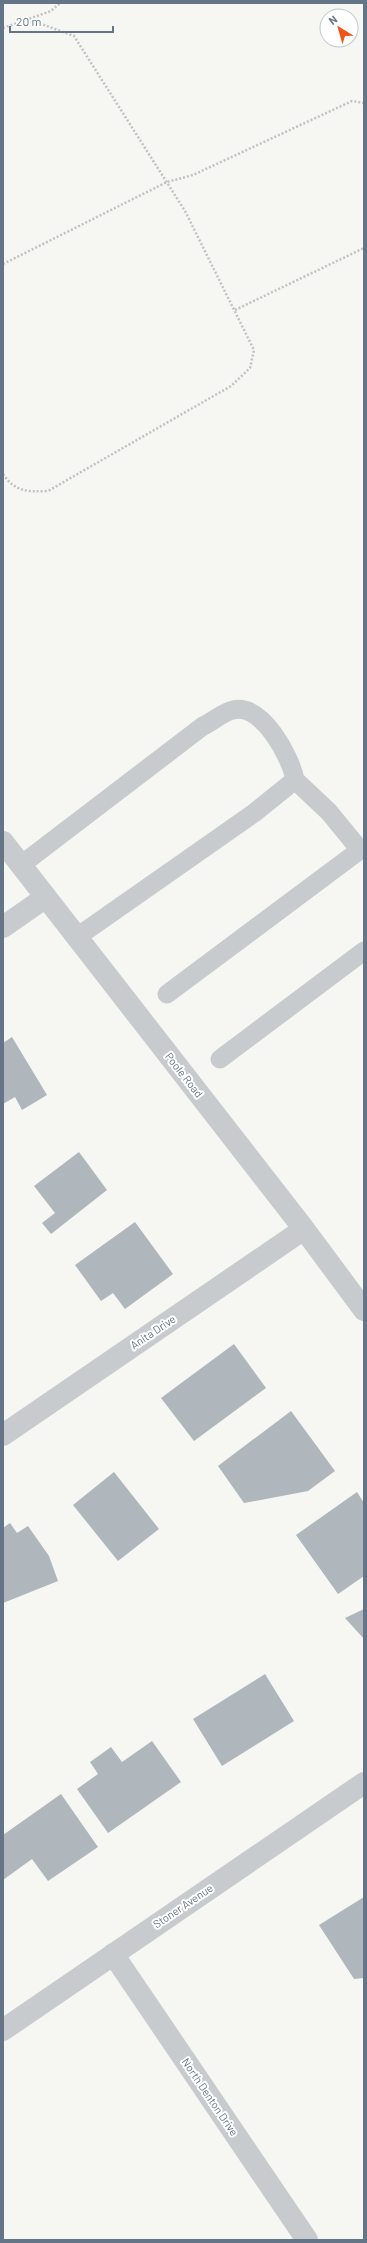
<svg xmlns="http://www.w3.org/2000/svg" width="367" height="2243" viewBox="0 0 367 2243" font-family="Barlow,sans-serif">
<rect width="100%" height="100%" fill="#f6f6f2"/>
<path fill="#afb6bc" d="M12,1037L47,1095L22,1110L15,1097L3,1104V1043Z
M79,1152L107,1190L51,1234L42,1223L55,1213L34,1186Z
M135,1222L173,1274L125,1309L113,1293L101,1301L75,1265Z
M234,1344L266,1388L194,1441L161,1398Z
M291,1411L335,1471L308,1491L244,1503L218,1466Z
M114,1472L159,1529L118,1561L73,1505Z
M357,1492L364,1503V1576L338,1594L296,1535Z
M10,1523L17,1533L28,1526L49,1556L58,1581L3,1603V1528Z
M364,1609V1639L345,1618Z
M265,1674L294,1721L222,1766L193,1719Z
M152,1741L181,1782L108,1833L77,1789L98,1774L90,1762L111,1747L122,1762Z
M61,1794L98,1847L48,1881L32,1859L3,1880V1835Z
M364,1897V1978L354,1979L319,1925Z"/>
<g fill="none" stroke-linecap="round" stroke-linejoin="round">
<path stroke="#c1c2c4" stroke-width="2.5" stroke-dasharray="2 2" stroke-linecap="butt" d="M3,28L51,11L60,3
M3,264L167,182L193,175L352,101L364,103
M235,310L364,248
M3,474C15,492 28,492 48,491L231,386L250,368L254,350L185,211L74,36L28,19"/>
<path stroke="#c8cbce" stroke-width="19" d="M21,865L203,726C212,722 223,712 233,710C262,703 291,757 295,780L254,813L77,937
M167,994L360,850L329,812L295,780
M220,1059L364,951"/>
<path stroke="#c8cbce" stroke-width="22" d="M3,842L304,1229L364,1310
M3,927L46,897
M3,1435L304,1229
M113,1954L307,2240
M3,2030L364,1783"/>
</g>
<g text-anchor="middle" stroke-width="4" stroke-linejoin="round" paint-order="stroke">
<g font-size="11" fill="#637586" stroke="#fff">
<text transform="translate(184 1075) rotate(52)" y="4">Poole Road</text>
<text transform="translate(153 1332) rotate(-34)" y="4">Anita Drive</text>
<text transform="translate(183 1906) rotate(-34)" y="4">Stoner Avenue</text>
<text transform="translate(210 2097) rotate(56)" y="4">North Denton Drive</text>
</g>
</g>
<rect width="367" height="2243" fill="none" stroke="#637586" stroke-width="8"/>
<g transform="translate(339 28) rotate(323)"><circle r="19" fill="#ffffff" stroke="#c1c8cf"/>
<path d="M0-3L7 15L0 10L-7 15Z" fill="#f25317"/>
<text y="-6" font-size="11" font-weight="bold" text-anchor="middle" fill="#637586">N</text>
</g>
<path d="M10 26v6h103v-6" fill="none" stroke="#637586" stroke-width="2"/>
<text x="16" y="26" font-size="12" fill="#637586" stroke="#ffffff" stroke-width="3" paint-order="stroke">20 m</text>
</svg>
